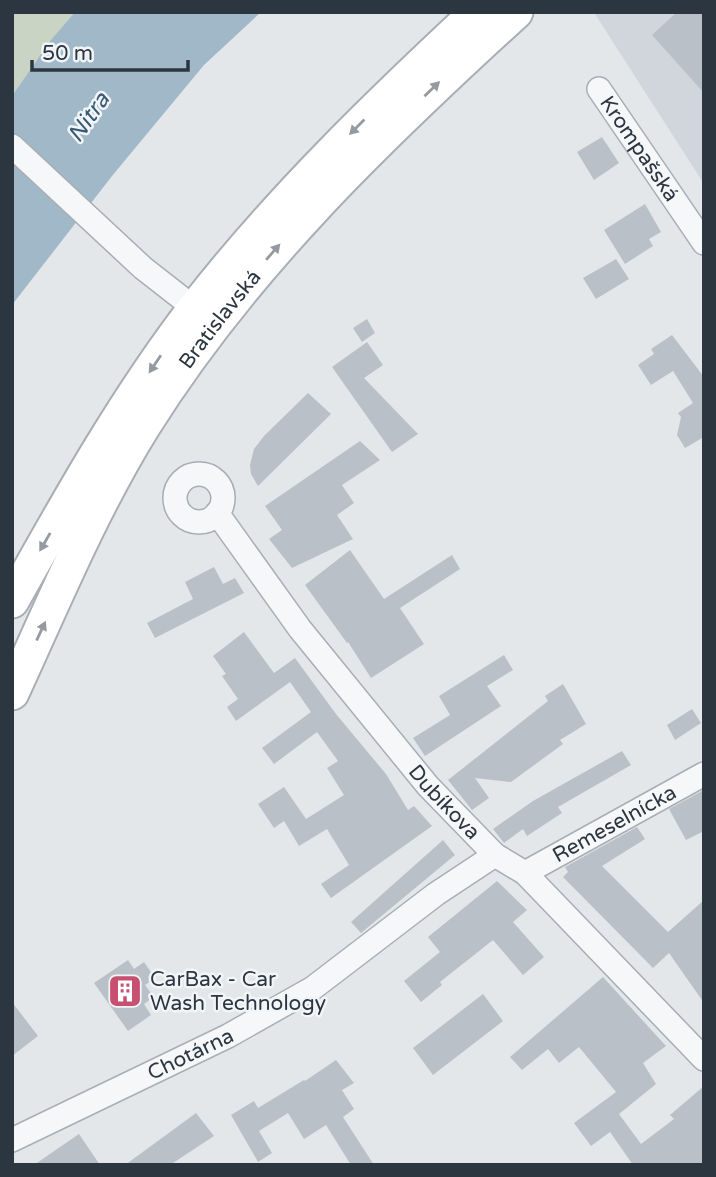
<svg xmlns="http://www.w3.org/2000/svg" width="716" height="1177" viewBox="0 0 716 1177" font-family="'Varela Round',sans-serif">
<rect width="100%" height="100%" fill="#e3e7ea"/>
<path fill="#d1d6dc" d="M597,12H704V184L595,14Z"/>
<path fill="#cad4c4" d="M12,12H75L50,41L12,96Z"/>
<path fill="#a0b8c8" d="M75,12H261L204,65L112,176L12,305V96L50,41Z"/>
<path fill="#bac0c7" d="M677,12H704V93L652,35Z
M602,137L619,163L594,180L577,152Z
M645,204L661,232L649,239L653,246L625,264L604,230Z
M616,259L629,279L596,299L583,278Z
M367,319L375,333L362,342L353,328Z
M672,335L704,377V437L685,448L677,435L681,417L678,413L693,403L673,371L651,385L638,365L654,354L651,349Z
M367,342L383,365L364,378L418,434L392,452L332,367Z
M308,393L331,414L258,486L251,474L250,465L254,449L264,436Z
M360,441L380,460L342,485L354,503L337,515L353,539L292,568L269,539L282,530L265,506Z
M350,550L384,599L452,555L460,569L400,608L424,644L371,678L348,642L347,643L305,585Z
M214,567L223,584L235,578L244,593L155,638L147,623L193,599L185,582Z
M244,632L274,673L295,658L336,714L386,774L408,810L414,806L432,826L331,898L321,884L349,865L327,829L299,846L284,821L274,828L258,804L284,787L306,819L344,795L327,768L338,761L317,732L274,764L262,748L311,712L290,682L236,721L227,707L238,699L222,676L226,674L213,656Z
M504,655L513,670L487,686L501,706L425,756L413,738L450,715L439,696Z
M563,684L586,724L560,740L563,744L511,782L475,778L489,798L472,810L448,780L548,701L545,696Z
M692,709L701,723L675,740L667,725Z
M622,751L631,765L558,807L562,813L527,836L523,829L504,843L493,829L533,801Z
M704,790V831L686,840L669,809Z
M637,827L645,839L602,866L668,932L704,900V1003L669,953L653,968L563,877L568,872L565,867Z
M443,840L455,855L361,933L351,922Z
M497,881L527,910L513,922L544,957L523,975L493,940L440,982L442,985L421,1002L404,981L440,952L428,937Z
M128,960L134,969L144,962L155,978L145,985L154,997L144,1004L151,1015L128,1031L94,983Z
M603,977L666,1046L643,1063L656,1084L619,1114L641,1144L674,1119L670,1115L704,1086V1165H633L610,1132L591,1146L574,1123L616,1092L579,1047L559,1063L548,1049L522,1070L510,1057Z
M483,994L503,1021L433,1075L413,1048Z
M12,1002L38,1036L12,1056Z
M336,1060L354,1083L342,1090L354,1109L343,1117L374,1165H351L326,1125L304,1139L288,1113L259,1131L272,1153L258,1162L231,1115L254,1101L258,1108L304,1080L305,1081Z
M196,1113L214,1136L170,1165H125Z
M79,1134L100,1165H34L60,1147Z"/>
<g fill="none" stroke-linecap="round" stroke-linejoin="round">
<g stroke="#a8aeb4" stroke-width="26">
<g id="street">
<path id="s1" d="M599,89L704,243"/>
<path d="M12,146L143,268L207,318"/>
<circle cx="199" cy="498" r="24"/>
<path id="s2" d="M217,513L300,629L428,786L495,855L525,873L704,1059"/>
<path id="s3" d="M525,873L704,774"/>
<path id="s4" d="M12,1140L228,1036L313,988L436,894L495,855"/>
</g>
</g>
<g stroke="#a8aeb4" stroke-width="37">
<g id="secondary">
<path d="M12,601C68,501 125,399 195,308C279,200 377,105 477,12"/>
<path id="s5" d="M12,693C53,604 91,511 143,427C243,267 378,138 516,12"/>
</g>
</g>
<use href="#street" stroke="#f5f7f9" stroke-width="23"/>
<use href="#secondary" stroke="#fff" stroke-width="33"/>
</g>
<defs><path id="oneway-solid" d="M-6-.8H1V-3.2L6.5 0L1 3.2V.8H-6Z" transform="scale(1.75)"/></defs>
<g fill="#959aa0">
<use href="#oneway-solid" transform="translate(432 89) rotate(-44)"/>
<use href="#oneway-solid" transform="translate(357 127) rotate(135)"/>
<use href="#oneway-solid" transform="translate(273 252) rotate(-49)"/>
<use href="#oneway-solid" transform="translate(155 364) rotate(124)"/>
<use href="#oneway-solid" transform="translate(45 542) rotate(120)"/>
<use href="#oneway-solid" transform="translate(41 631) rotate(-65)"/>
</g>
<defs>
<g id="building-square" transform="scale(1.75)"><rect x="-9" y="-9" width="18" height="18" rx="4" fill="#c75070" stroke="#f2f5f8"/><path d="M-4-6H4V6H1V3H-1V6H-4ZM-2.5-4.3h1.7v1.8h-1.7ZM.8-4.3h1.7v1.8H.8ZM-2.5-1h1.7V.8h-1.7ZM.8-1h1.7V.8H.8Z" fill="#fff"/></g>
</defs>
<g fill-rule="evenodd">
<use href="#building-square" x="125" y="991"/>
</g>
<g text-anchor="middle" stroke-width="5" stroke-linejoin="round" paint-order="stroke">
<g font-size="21" fill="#2b3641" stroke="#f2f5f8">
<text dy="7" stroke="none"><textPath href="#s1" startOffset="72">Krompašská</textPath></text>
<text dy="7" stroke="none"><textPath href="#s5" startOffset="429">Bratislavská</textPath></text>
<text dy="7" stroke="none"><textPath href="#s2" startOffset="368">Dubíkova</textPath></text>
<text dy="7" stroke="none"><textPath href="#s3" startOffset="102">Remeselnícka</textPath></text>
<text dy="7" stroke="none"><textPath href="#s4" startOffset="198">Chotárna</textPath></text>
</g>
<g font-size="21" fill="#2b3641" stroke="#f2f5f8" text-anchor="start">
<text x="150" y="986">CarBax - Car<tspan x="150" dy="24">Wash Technology</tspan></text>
</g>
<g font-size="23" font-style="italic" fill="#385a73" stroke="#f2f5f8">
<text transform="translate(88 117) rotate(-55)" y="8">Nitra</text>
</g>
</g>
<rect width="716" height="1177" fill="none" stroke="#2b3641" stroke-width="28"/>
<path d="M32 60v10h156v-10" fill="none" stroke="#2b3641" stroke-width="3.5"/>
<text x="42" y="60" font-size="21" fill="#2b3641" stroke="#f2f5f8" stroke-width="5" paint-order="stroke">50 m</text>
</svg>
